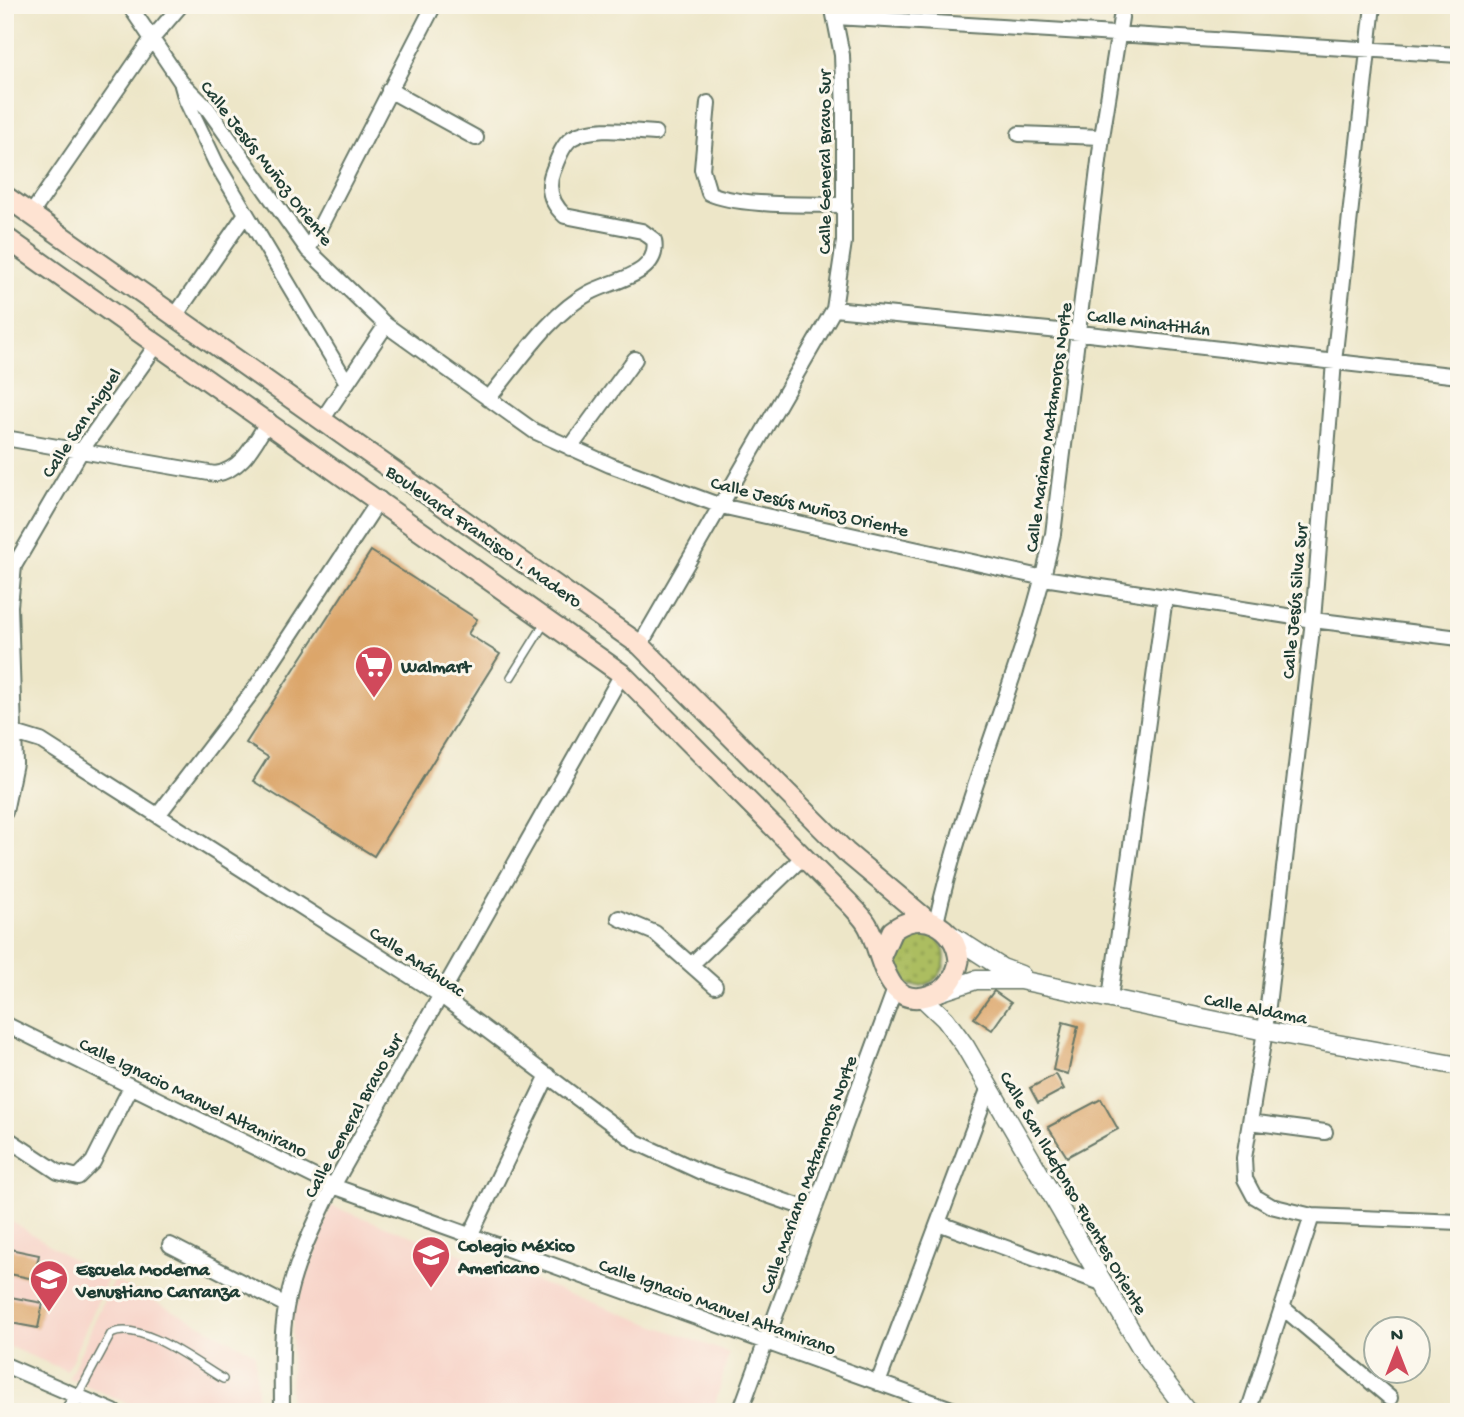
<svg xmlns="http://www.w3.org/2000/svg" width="1464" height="1417" viewBox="0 0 1464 1417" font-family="'Gochi Hand',sans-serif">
<defs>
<pattern id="grass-dots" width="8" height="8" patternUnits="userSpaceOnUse" patternTransform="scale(1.75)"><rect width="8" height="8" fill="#acbd60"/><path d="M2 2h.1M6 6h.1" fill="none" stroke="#8b9b50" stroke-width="1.8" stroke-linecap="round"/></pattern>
</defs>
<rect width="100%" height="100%" fill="#fbf7ec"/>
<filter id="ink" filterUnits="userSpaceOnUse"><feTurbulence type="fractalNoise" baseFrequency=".0143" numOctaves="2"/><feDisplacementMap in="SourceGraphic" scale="14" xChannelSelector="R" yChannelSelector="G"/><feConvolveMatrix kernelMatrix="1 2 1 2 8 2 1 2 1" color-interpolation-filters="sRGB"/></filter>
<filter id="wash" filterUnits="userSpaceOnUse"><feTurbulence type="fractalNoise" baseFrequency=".00686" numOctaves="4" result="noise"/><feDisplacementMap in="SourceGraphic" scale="28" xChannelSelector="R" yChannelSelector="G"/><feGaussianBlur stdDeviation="1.57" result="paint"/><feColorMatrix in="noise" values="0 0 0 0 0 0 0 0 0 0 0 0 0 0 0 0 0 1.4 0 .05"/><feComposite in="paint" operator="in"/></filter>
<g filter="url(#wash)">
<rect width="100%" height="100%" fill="#ede6c8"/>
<path fill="#f7d1c6" d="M331,1206L729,1353L713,1412H289L293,1316Z
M5,1217L107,1281L67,1371L5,1345Z
M113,1280L255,1353L258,1412H147L69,1378Z"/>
<path fill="url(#grass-dots)" stroke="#667d4a" stroke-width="2" d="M889 958a28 28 0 1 1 56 0a28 28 0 1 1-56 0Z"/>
<g id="blocks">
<path fill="#dca66b" d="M371,551L477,619L468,634L500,654L374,856L253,781L268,757L246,743Z
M994,991L1011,1003L992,1030L974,1018Z
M1063,1022L1078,1026L1068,1074L1053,1070Z
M1056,1074L1064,1089L1038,1103L1030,1088Z
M1101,1099L1118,1129L1067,1157L1048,1127Z
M5,1248L39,1255L34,1279L5,1273Z
M5,1296L43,1303L38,1328L5,1322Z"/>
</g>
</g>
<g filter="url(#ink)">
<use href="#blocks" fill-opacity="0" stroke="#677868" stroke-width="2"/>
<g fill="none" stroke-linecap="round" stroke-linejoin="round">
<g stroke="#677868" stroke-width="10">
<path id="service" d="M511,677L546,621
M78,1395L111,1334C140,1319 197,1364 223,1379"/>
</g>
<g stroke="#677868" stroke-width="18">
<path id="minor" d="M129,5L181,82L186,100L216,163L346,381
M1373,5L1334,362L1313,620L1265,1031L1244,1158L1245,1179L1254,1196L1271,1206L1312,1216L1459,1222
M836,17L1459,55
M181,82L208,109L308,250L386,325L534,431L610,465L721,506L1044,578L1313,620L1459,638
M389,90L476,138
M708,103L702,169L709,193C738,207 810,204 845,205
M1019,134L1102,137
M31,214L151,40L181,5
M308,250L434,5
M834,309L1080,333L1459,376
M175,316L245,215
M488,399C518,364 548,315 589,293C612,280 661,275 654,240L642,231L565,216C552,204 546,189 553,171C557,161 562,145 572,138C594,125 631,132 655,133
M322,420L386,325
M5,438L215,474C243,470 254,443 269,420
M570,448L635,359
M640,645L834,309L844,242V112L842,55L832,5
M5,730L41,741L440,995L636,1142L701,1172L813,1211
M5,812L15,763L10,606L14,566L81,451L158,343
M158,815L256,687L380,499
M619,918L655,933L715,986
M936,923C965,790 1025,667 1053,534L1102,137L1123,5
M692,964L804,856
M1110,998L1165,597
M5,1024L333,1186L960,1412
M1250,1122L1325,1132
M5,1137L58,1172L78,1177L93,1162L131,1087
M938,1223L1107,1285
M470,1236L548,1075
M170,1245L286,1305
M1282,1307L1390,1398
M5,1365L114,1412
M878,1383L989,1087
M68,1412L78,1395
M282,1412C282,1378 280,1342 286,1308C293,1266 314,1225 333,1186L622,674
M740,1412L895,989
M1248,1412L1312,1216"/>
</g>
<g stroke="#677868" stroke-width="21">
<path id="tertiary" d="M951,935L1002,968L1021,975
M939,992L976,980H1020L1265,1031L1459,1066
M922,997L945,1019L965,1046L1147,1358L1188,1412"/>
</g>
<g stroke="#677868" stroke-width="23">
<path id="secondary" d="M5,196L640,645L846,852L927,920
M5,237L622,674L851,905C856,911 864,918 868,926C883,953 884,1013 933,994C949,989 956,976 959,961C956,925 921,908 892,931L881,956"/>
</g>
<use href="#service" stroke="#fff" stroke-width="7"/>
<use href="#minor" stroke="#fff" stroke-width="14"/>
<use href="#tertiary" stroke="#fff" stroke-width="18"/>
<use href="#secondary" stroke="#fee3d2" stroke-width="19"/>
</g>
</g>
<defs>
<g id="supermarket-pin" transform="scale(2.0125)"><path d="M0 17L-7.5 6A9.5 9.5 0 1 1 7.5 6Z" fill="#d1495b" stroke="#fbf7ec"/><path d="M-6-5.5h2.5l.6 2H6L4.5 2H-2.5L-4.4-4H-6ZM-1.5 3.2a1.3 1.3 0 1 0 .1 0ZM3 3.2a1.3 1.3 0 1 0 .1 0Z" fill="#fff"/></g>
<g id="university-pin" transform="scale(2.0125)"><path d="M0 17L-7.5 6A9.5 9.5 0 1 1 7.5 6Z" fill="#d1495b" stroke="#fbf7ec"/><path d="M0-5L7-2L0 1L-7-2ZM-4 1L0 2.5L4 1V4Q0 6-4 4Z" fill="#fff"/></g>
<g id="school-pin" transform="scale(2.0125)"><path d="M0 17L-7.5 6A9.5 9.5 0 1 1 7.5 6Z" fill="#d1495b" stroke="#fbf7ec"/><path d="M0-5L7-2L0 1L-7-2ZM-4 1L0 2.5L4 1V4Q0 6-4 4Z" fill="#fff"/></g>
</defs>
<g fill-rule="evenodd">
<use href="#supermarket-pin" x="374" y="665"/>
<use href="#university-pin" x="431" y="1255"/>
<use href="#school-pin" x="49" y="1279"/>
</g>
<g text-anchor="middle" stroke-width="6" stroke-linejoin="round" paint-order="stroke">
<g font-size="19" fill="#1f3d34" stroke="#fbf7ec">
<text transform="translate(268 162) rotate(52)" y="7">Calle Jesús Muñoz Oriente</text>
<text transform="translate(823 162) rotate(-90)" y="7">Calle General Bravo Sur</text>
<text transform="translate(1149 321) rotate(7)" y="7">Calle Minatitlán</text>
<text transform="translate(80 422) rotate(-56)" y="7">Calle San Miguel</text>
<text transform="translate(1047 427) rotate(-82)" y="7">Calle Mariano Matamoros Norte</text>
<text transform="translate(810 505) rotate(14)" y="7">Calle Jesús Muñoz Oriente</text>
<text transform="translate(485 535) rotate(35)" y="7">Boulevard Francisco I. Madero</text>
<text transform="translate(1293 601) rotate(-85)" y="7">Calle Jesús Silva Sur</text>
<text transform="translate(418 960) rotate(34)" y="7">Calle Anáhuac</text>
<text transform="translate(1256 1007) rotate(11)" y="7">Calle Aldama</text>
<text transform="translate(194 1096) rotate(26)" y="7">Calle Ignacio Manuel Altamirano</text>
<text transform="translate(352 1115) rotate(-61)" y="7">Calle General Bravo Sur</text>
<text transform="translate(807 1174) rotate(-70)" y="7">Calle Mariano Matamoros Norte</text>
<text transform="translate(1075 1192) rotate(60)" y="7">Calle San Ildefonso Fuentes Oriente</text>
<text transform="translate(718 1305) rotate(20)" y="7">Calle Ignacio Manuel Altamirano</text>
</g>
<g font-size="19" font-weight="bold" fill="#1f3d34" stroke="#fbf7ec" text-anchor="start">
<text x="401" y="672">Walmart</text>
<text x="458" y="1251">Colegio México<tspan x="458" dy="22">Americano</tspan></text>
<text x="76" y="1275">Escuela Moderna<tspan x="76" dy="22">Venustiano Carranza</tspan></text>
</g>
</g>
<rect width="1464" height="1417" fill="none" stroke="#fbf7ec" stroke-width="28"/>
<g transform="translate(1397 1350)"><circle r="33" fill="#fbf7ec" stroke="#a3ada2" stroke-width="2"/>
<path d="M0-5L12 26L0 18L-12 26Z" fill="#d1495b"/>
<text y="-10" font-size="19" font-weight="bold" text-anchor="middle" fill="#1f3d34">N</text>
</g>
</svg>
